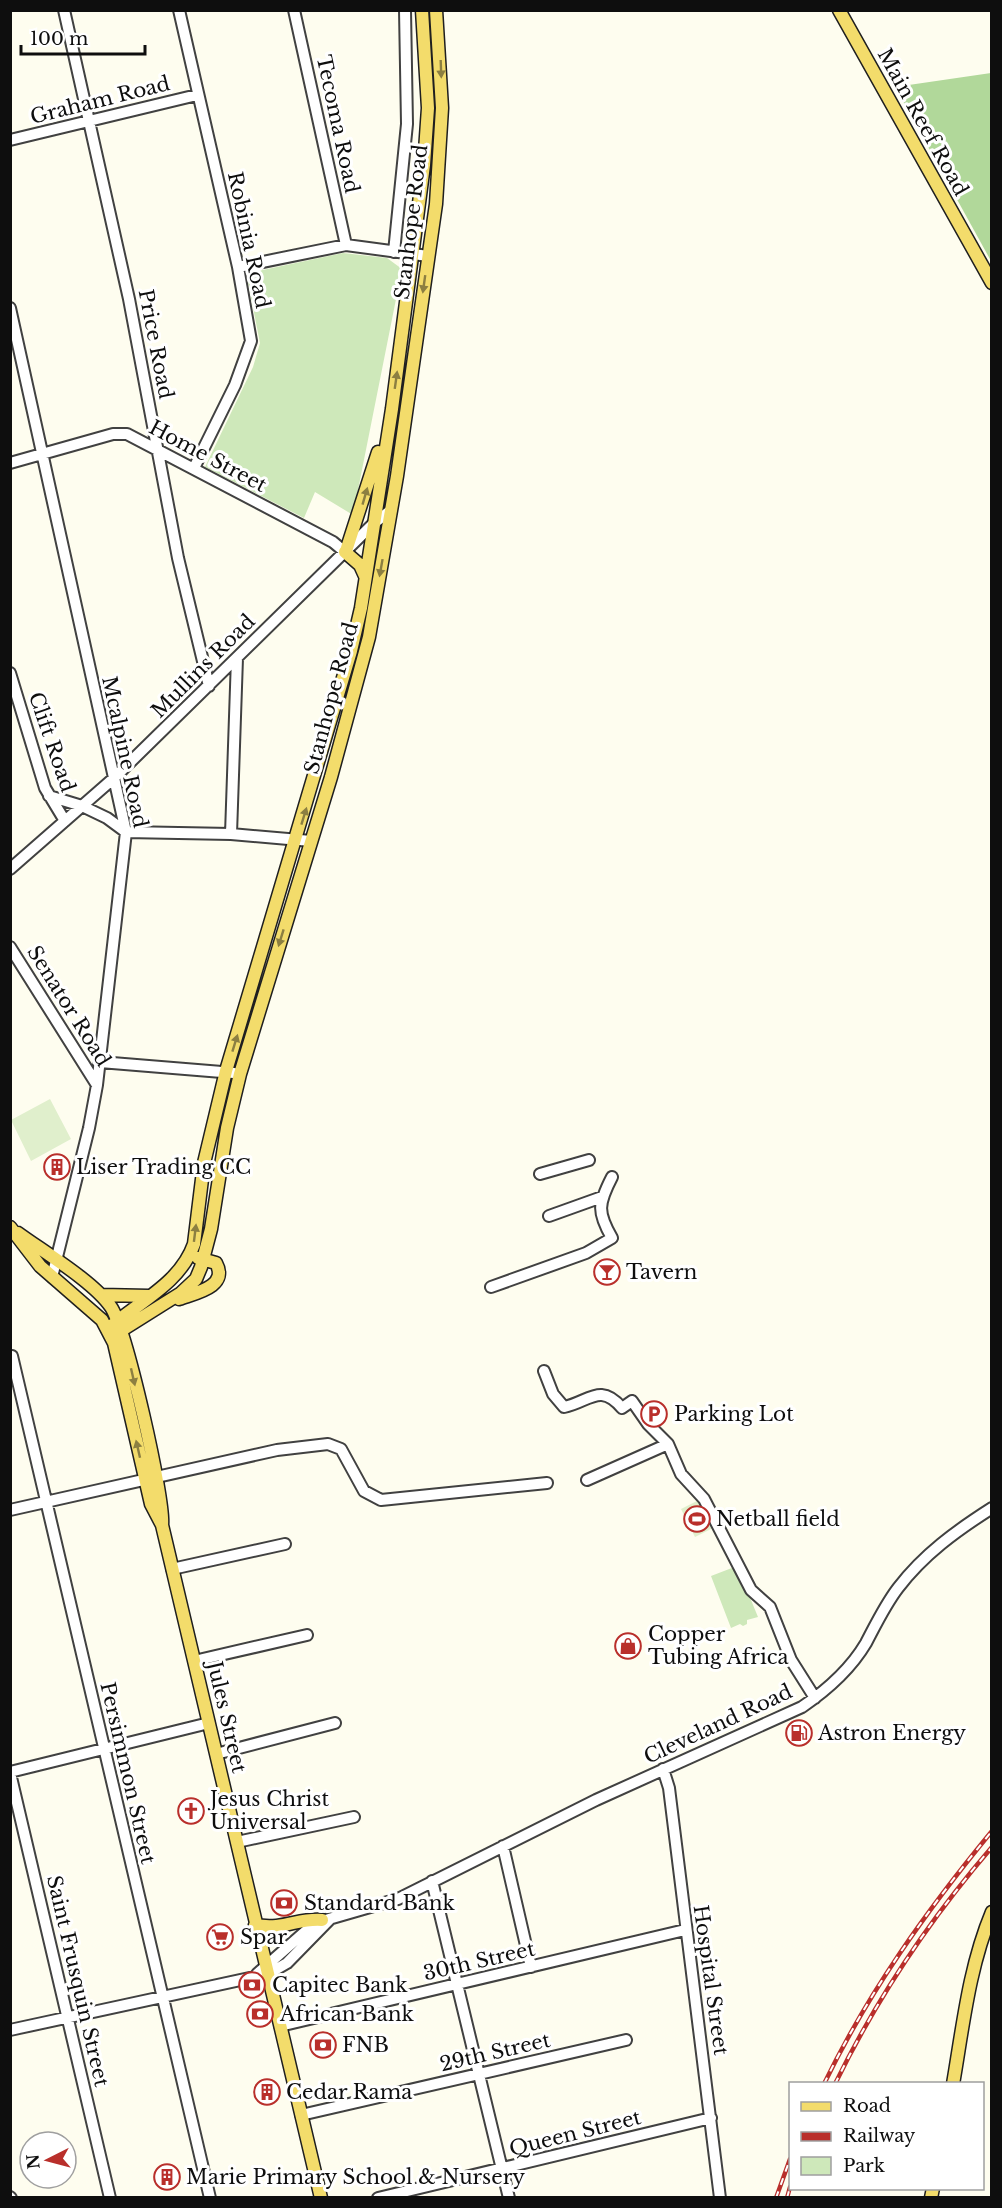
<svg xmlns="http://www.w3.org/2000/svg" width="1002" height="2208" viewBox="0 0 1002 2208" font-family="'Libre Baskerville',serif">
<rect width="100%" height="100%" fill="#fefdef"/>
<path fill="#cee8ba" d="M343,253L387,258L402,269L353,515L315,492L304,518L205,467L253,367L260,343L247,277L258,271Z
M737,1566L758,1617L747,1620V1624L743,1626L740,1624L731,1628L711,1576Z"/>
<path fill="#b1d89a" d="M991,73H992L991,261L895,87Z"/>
<path fill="#e0efcc" d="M50,1099L71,1139L31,1161L11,1120Z
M699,1500L713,1528L695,1537L681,1509Z"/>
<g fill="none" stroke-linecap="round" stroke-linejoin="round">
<g stroke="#414141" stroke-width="14">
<path id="minor" d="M64,10L129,299L178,558L209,686
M179,10L238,267L251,341L235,385L194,468
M294,10L346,245
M10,140L197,95
M394,252L407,124L405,10
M238,267L346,245L428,256
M10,308L126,832L97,1085L89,1128L52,1277
M10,463L113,434H127L333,542L345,552
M10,673L45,788L65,821
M49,796L82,806L107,818L126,832L231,834L311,841
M231,834L237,658
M10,869L114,778L373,524L391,510
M10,947L97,1085
M100,1062L234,1073
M540,1174L589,1160
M549,1216L602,1197
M491,1287L586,1253L612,1238C597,1212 598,1204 612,1177
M12,1356L210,2198
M544,1371L553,1394L564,1407C589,1402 600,1382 622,1408L632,1401L648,1424L668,1444L681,1474L704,1499L751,1590L770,1607L791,1660L815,1698
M587,1480L668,1444
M10,1510L277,1450L328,1444L341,1449L364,1491L381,1500L547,1483
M172,1569L285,1544
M194,1661L307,1635
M216,1754L335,1723
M663,1769L669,1788L720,2198
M10,1772L209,1723
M10,1773L110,2198
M237,1842L354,1817
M503,1846L531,1967
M432,1881L509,2198
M257,1974L315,1923L398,1899L596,1800L802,1707C827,1690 850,1670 866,1643C876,1624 885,1605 898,1588C924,1554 956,1531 992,1508
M280,2026L685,1930
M10,2030L268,1974L287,1963L330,1919
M301,2115L626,2040
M10,2197L11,2198
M378,2198L711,2118"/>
</g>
<g stroke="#1f1f1f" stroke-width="15">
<path id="major" d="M839,10L992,283
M346,551L378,452
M345,552L360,565L365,576
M10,1227L40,1266L102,1320L114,1343L151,1504L162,1525L321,2198
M18,1233C44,1252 94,1282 111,1307C126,1329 165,1500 162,1525
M101,1295L149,1296
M179,1299C195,1293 229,1287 216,1263L198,1258
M108,1329C138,1302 180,1284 194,1244L204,1163L226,1071L351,651L361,608L392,409L424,165L428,108L422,10
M111,1337L181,1293L196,1279L201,1267L211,1229L227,1128L240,1074L331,777L369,637L397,476L436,204L442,108L436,10
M255,1925C285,1930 297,1918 322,1920
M953,2084C963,2026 969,1967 992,1912
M931,2198L933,2188"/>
</g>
<use href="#minor" stroke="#fff" stroke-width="10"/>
<use href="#major" stroke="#f3dc6b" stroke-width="12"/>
<g stroke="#b92f2b" stroke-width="4.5">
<path id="rail" d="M824,2084C869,1991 927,1910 992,1831
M835,2084C877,1998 930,1919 992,1847
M776,2198L790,2159
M787,2198L790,2187"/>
</g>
<use href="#rail" stroke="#fff" stroke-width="2" stroke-dasharray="7" stroke-linecap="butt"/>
</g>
<defs><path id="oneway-solid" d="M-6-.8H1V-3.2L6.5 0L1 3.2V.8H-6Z" transform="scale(1.5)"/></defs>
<g fill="#8c7f41">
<use href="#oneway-solid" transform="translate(441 69) rotate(88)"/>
<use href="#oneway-solid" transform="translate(424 284) rotate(98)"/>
<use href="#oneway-solid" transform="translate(396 380) rotate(-82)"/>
<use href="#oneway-solid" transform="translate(365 496) rotate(-74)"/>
<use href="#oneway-solid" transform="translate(381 568) rotate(100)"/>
<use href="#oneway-solid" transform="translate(304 816) rotate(-73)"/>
<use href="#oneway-solid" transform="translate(281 938) rotate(107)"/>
<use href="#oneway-solid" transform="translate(235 1043) rotate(-73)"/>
<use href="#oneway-solid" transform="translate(195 1233) rotate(-83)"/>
<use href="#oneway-solid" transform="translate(133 1377) rotate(77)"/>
<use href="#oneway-solid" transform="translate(138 1449) rotate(-103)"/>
</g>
<defs>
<g id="building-ring" transform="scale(1.35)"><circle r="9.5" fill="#fff" stroke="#b92f2b" stroke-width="1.5"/><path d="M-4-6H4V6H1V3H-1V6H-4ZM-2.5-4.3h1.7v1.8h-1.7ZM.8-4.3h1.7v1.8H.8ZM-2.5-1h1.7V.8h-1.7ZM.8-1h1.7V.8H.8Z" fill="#b92f2b"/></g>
<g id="bar-ring" transform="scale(1.35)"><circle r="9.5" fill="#fff" stroke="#b92f2b" stroke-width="1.5"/><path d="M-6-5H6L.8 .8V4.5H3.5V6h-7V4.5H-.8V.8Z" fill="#b92f2b"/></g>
<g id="parking-ring" transform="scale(1.35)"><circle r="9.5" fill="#fff" stroke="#b92f2b" stroke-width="1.5"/><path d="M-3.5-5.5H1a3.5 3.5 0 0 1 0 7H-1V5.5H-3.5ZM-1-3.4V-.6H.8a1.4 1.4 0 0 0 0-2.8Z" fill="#b92f2b"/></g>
<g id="stadium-ring" transform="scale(1.35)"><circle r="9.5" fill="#fff" stroke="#b92f2b" stroke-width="1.5"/><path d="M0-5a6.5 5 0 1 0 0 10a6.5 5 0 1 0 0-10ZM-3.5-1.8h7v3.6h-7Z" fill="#b92f2b"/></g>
<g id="shop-ring" transform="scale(1.35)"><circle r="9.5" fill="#fff" stroke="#b92f2b" stroke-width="1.5"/><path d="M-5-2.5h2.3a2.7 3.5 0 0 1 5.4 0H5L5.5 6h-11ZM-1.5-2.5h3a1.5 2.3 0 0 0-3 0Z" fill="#b92f2b"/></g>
<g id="fuel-ring" transform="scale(1.35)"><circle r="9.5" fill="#fff" stroke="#b92f2b" stroke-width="1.5"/><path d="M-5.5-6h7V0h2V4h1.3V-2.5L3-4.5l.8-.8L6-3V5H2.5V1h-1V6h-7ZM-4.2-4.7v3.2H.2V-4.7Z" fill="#b92f2b"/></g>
<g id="church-ring" transform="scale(1.35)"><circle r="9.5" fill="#fff" stroke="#b92f2b" stroke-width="1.5"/><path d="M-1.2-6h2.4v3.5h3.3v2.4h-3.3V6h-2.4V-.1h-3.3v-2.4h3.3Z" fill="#b92f2b"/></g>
<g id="bank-ring" transform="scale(1.35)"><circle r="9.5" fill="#fff" stroke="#b92f2b" stroke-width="1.5"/><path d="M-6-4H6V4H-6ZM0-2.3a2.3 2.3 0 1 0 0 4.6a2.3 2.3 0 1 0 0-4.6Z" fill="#b92f2b"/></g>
<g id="supermarket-ring" transform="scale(1.35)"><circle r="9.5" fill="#fff" stroke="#b92f2b" stroke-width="1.5"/><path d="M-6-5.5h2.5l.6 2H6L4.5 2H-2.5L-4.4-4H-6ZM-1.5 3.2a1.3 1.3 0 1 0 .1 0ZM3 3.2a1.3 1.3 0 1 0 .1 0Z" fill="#b92f2b"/></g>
</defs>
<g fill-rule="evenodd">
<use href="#building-ring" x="57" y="1167"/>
<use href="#bar-ring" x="607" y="1272"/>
<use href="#parking-ring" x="654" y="1414"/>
<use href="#stadium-ring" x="697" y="1519"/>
<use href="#shop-ring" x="628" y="1646"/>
<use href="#fuel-ring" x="799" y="1733"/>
<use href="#church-ring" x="191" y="1811"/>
<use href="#bank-ring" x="284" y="1903"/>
<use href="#supermarket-ring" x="220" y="1937"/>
<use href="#bank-ring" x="252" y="1985"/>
<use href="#bank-ring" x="260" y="2014"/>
<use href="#bank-ring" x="323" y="2045"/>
<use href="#building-ring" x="267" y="2092"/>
<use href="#building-ring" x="167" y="2177"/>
</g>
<g text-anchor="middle" stroke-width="6" stroke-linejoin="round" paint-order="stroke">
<g font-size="20" fill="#0e0e0e" stroke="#fff">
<text transform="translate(100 100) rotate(-14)" y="7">Graham Road</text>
<text transform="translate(923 122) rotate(61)" y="7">Main Reef Road</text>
<text transform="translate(338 124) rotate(78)" y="7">Tecoma Road</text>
<text transform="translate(411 222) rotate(-83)" y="7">Stanhope Road</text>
<text transform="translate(249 240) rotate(78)" y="7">Robinia Road</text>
<text transform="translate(156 344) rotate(79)" y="7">Price Road</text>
<text transform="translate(208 456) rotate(28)" y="7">Home Street</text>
<text transform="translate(203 666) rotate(-45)" y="7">Mullins Road</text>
<text transform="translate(331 698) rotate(-75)" y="7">Stanhope Road</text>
<text transform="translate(52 742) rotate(71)" y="7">Clift Road</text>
<text transform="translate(125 752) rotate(78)" y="7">Mcalpine Road</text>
<text transform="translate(69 1006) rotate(58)" y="7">Senator Road</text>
<text transform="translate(227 1717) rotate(77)" y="7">Jules Street</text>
<text transform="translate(718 1724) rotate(-25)" y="7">Cleveland Road</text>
<text transform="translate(128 1773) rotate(77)" y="7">Persimmon Street</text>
<text transform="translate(479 1961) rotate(-13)" y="7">30th Street</text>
<text transform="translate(711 1980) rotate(82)" y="7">Hospital Street</text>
<text transform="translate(78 1981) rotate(77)" y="7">Saint Frusquin Street</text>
<text transform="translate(495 2052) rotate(-13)" y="7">29th Street</text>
<text transform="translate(575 2133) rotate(-14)" y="7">Queen Street</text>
</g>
<g font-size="20" fill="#0e0e0e" stroke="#fff" text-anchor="start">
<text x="76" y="1174">Liser Trading CC</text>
<text x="626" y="1279">Tavern</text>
<text x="674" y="1421">Parking Lot</text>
<text x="716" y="1526">Netball field</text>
<text x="648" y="1641">Copper<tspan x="648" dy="23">Tubing Africa</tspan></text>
<text x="818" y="1740">Astron Energy</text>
<text x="210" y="1806">Jesus Christ<tspan x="210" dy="23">Universal</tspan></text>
<text x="304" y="1910">Standard Bank</text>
<text x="240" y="1944">Spar</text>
<text x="272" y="1992">Capitec Bank</text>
<text x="280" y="2021">African Bank</text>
<text x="342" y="2052">FNB</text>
<text x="286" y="2099">Cedar Rama</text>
<text x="186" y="2184">Marie Primary School &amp; Nursery</text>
</g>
</g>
<rect width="1002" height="2208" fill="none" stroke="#0e0e0e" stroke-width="24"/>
<rect x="789" y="2082" width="195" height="108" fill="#ffffff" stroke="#9f9f9f" stroke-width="1.5"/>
<rect x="801" y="2102" width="30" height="9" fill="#f3dc6b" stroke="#9f9f9f" stroke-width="1.5"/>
<text x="843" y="2112" font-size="18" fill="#0e0e0e">Road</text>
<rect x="801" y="2132" width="30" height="9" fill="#b92f2b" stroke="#9f9f9f" stroke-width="1.5"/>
<text x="843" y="2142" font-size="18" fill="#0e0e0e">Railway</text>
<rect x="801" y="2157" width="30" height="18" fill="#cee8ba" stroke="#9f9f9f" stroke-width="1.5"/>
<text x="843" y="2172" font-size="18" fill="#0e0e0e">Park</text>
<g transform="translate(48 2160) rotate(264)"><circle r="28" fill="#ffffff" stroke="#9f9f9f" stroke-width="1.5"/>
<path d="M0-4.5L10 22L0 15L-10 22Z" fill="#b92f2b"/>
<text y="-9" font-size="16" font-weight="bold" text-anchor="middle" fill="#0e0e0e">N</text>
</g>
<path d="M21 45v9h124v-9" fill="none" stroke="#0e0e0e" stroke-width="3"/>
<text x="30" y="45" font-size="18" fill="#0e0e0e" stroke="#ffffff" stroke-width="4.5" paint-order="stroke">100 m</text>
</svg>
